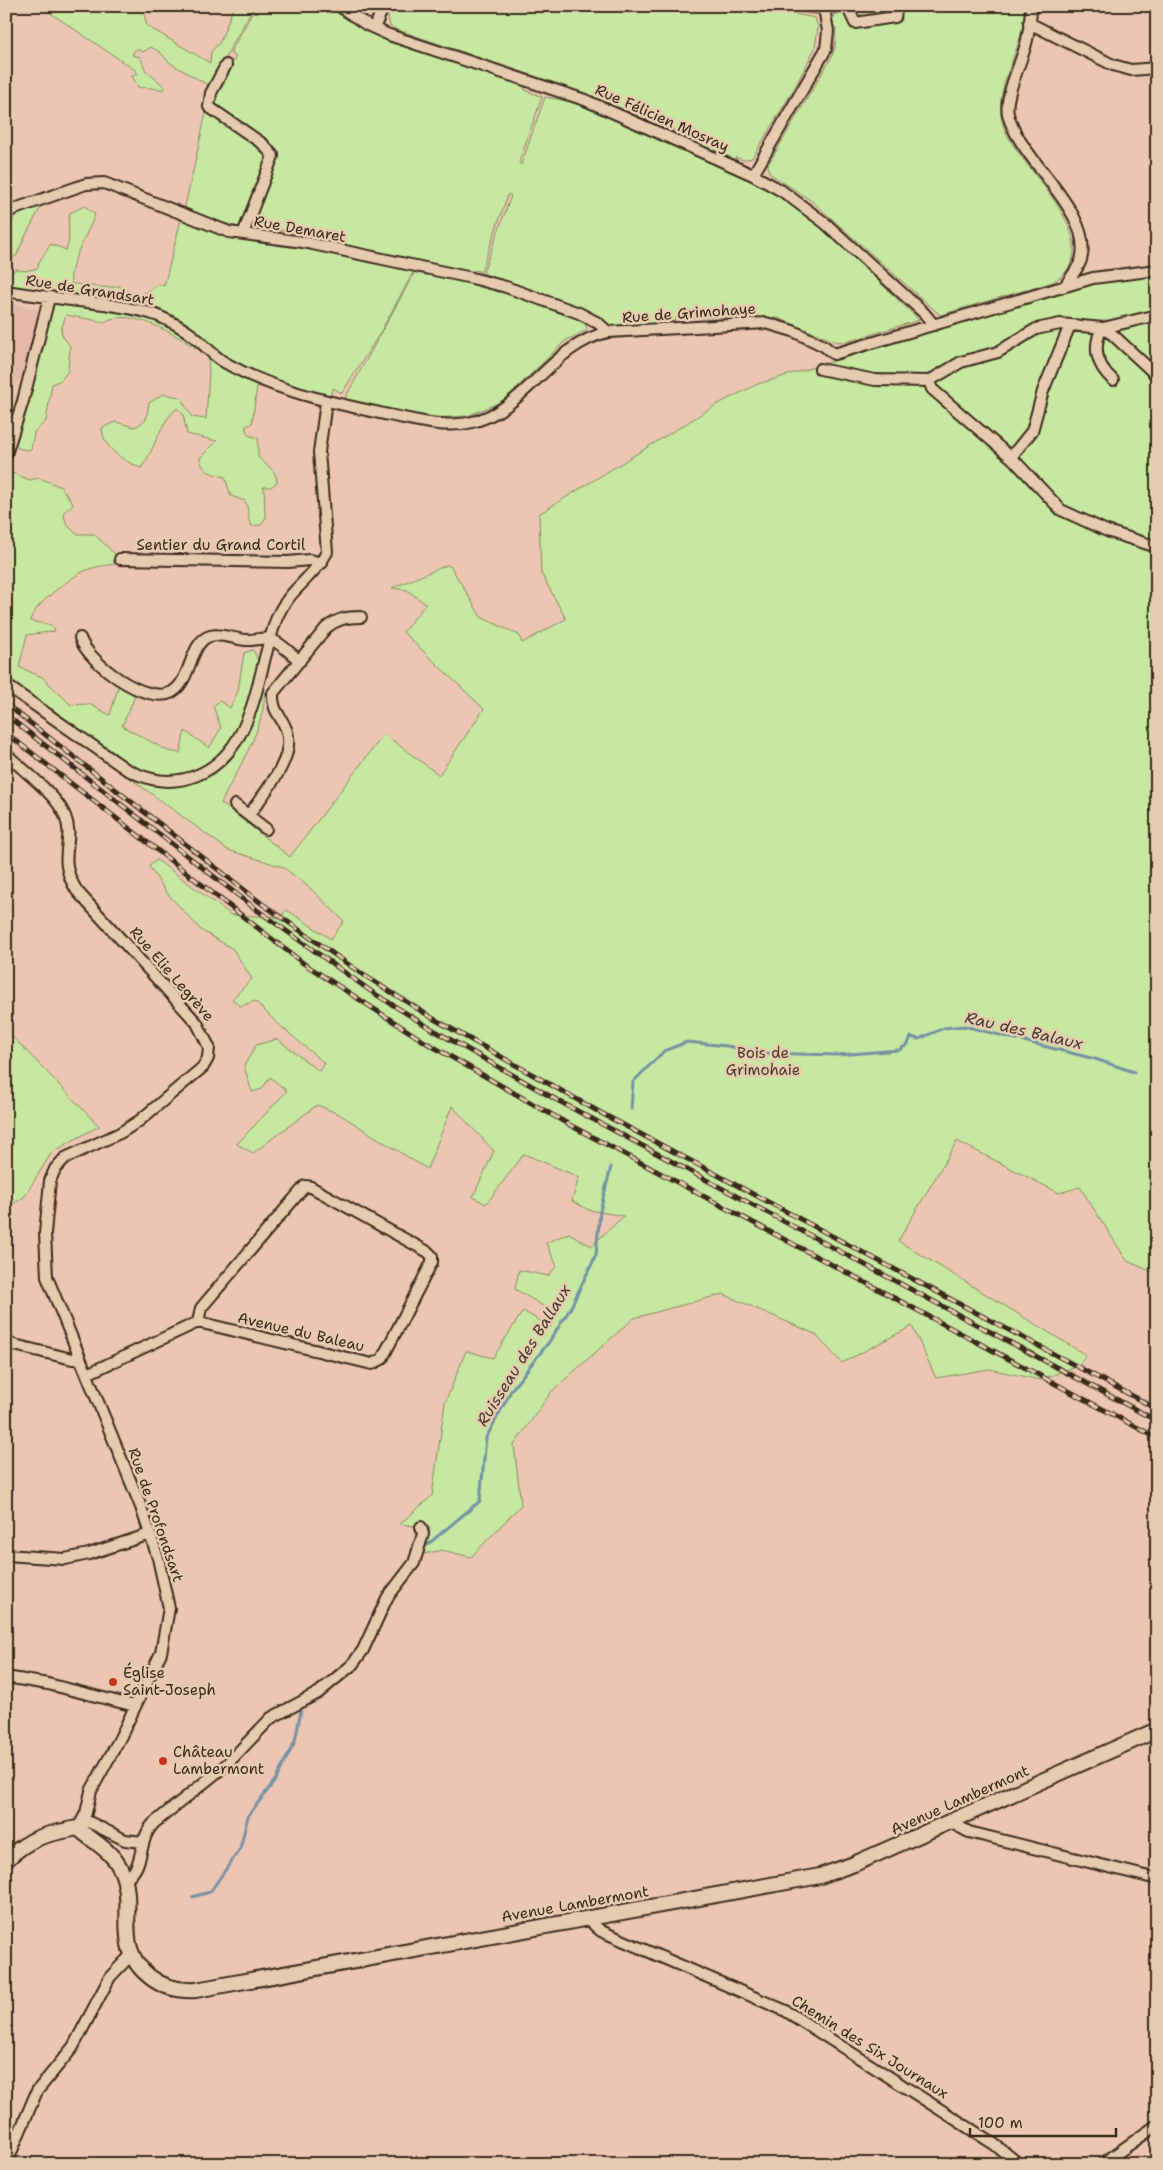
<svg xmlns="http://www.w3.org/2000/svg" width="1163" height="2170" viewBox="0 0 1163 2170" font-family="'Shantell Sans',sans-serif">
<rect width="100%" height="100%" fill="#ecc6b2"/>
<filter id="ink" filterUnits="userSpaceOnUse"><feTurbulence type="fractalNoise" baseFrequency=".02" numOctaves="2"/><feDisplacementMap in="SourceGraphic" scale="10" xChannelSelector="R" yChannelSelector="G"/><feConvolveMatrix kernelMatrix="1 2 1 2 8 2 1 2 1" color-interpolation-filters="sRGB"/></filter>
<g filter="url(#ink)">
<path fill="#e4b9aa" d="M6,303L42,310L27,370L6,396Z"/>
<path fill="#c7e8a1" stroke="#818960" d="M40,6H142L147,26L210,63L211,52L220,42L234,6H254L226,56V65L213,88L170,63L161,53L151,47L143,52L137,49L134,51L132,55L140,57L146,71L163,85L164,89C155,90 148,86 139,88L132,76L138,74L135,70Z
M256,6H330L377,36L524,86L525,90L542,97L519,162L521,165L545,97L577,103L677,144L685,135L584,93L395,29L390,26L388,16L391,6H711L783,12L815,18L818,27L815,48L795,87L752,158L743,160L735,157C744,172 763,174 777,182C799,195 817,217 835,234V239L919,320L846,342L834,341L778,318L677,317L673,324L613,327L483,273L511,196L508,194L481,272L476,270L470,272L461,270L456,274L416,267L380,333L342,393L333,388L330,395L304,389L302,393L278,385V381L253,371L258,380L252,423L245,427L248,435L258,438V457C266,467 276,467 277,482L271,487H263C266,492 263,507 266,517L261,525L252,526C246,517 250,510 245,501L231,496L225,477C213,474 202,472 200,458L217,441L187,434L183,414L177,408C159,423 156,448 141,468C123,460 104,450 102,428L115,422L135,427L146,420L149,403L163,394L180,397L192,417L206,419L209,372L208,356C185,340 132,305 104,322L66,315L61,329L62,335L70,346L68,371L61,380L52,384L46,421L34,432L31,450L20,449L11,442L6,445L8,412L19,403L49,298L6,291V269L10,274L16,269L25,271L38,268L39,262L51,244L66,250C72,237 66,226 70,213L84,206L95,214C88,235 68,263 71,284C88,284 103,290 119,286L138,297L160,284L164,286L182,216C214,236 246,241 283,246L286,243L380,265L383,260L306,239L300,233L249,226L280,152L222,113L214,104L216,91L236,57L230,53Z
M850,6H891C883,21 859,20 850,6Z
M901,6H1024C1027,48 989,87 1004,128C1019,169 1116,244 1053,282L940,315L813,202L769,173L768,165L831,58L835,48L836,28L831,24L834,15L844,11L849,25L902,21Z
M206,113H210L263,148L269,159L241,228L184,211Z
M45,198C38,214 22,240 17,255L7,261L6,264V242L17,208Z
M416,270L498,288L585,322L587,330L565,341L503,401L467,416L433,418L344,400Z
M1157,276V1274L1127,1261L1080,1187L1059,1193L957,1141L898,1241L1086,1355L1080,1364L1041,1380L989,1369L936,1378L912,1326L842,1363L815,1334L723,1294L634,1318L552,1391L514,1445L521,1505L471,1557L442,1550L424,1554L430,1528L400,1524L432,1496L445,1403L466,1351L493,1358L523,1311L551,1327L555,1313L515,1289L519,1270L548,1276L557,1266L546,1243L569,1233L591,1246L624,1216L589,1210L572,1201L579,1177L524,1154L486,1204L473,1197L494,1151L452,1106L427,1169L339,1114L317,1105L253,1153L237,1144L287,1091L270,1077L262,1089L252,1092L244,1066L256,1045L277,1039L319,1071L324,1063L276,1022L255,1001L240,1006L232,999L252,979L233,949L201,930L166,892L149,866L157,860L231,915L280,917L287,910L331,939L344,921L310,888L283,867L228,850L6,687V474L12,473L30,480L39,478L61,487L73,504L63,513L67,525L77,534H94L120,559L116,564C106,565 92,567 82,572C68,580 33,605 30,621L51,625L55,631L27,635L19,667L42,677L71,705L89,704L110,715L119,684L135,696L122,726L168,751L180,753L185,731L209,748L221,728L213,706L220,701L230,708L238,691L244,653L253,650C284,705 245,752 221,803L290,857L384,734L439,775L484,709L403,632L426,604L407,590L392,588L447,565L451,567L481,617L519,635L522,643L566,619L541,573L539,514L716,405L758,384L1083,286L1135,277Z
M6,1030L99,1126L52,1152L24,1197L6,1208Z"/>
<g fill="none" stroke-linecap="round" stroke-linejoin="round">
<path stroke="#7791a5" stroke-width="3" d="M631,1109L633,1082L664,1051L687,1042L727,1046L759,1053L838,1055L899,1050L908,1044L911,1037L919,1039L944,1028L964,1026L1095,1059L1134,1072
M421,1550L480,1501L486,1438L512,1389L549,1342L570,1309L596,1255L600,1211L611,1167
M367,1653L378,1629
M192,1897L210,1892L240,1849L248,1816L276,1779L295,1741L302,1705"/>
<g stroke="#3b2a1e" stroke-width="14">
<path id="street" d="M339,6L367,25L389,35L585,100L753,175L782,191L825,223L924,313L934,325
M847,6L855,23L895,17L897,6
M1031,6C1031,17 1029,30 1027,40C1023,60 1004,95 1008,114C1018,159 1095,212 1081,260C1078,269 1070,278 1065,286
M824,8L840,6
M1029,23L1113,65L1131,70L1157,68
M374,28L384,6
M226,65L211,93L209,107L263,144L273,156L243,234
M753,175L826,49L828,31L824,8L801,6
M6,212L86,184L104,183L229,232L303,242L472,278L506,287L579,313L598,323L608,332
M6,291C39,296 71,300 104,304C121,307 139,309 156,315C168,320 182,327 192,335C203,343 212,355 224,362C274,391 333,403 389,415C415,420 442,428 468,423C526,412 548,346 608,332L766,323L793,331L824,346L834,354L1093,278L1157,270
M1102,328C1092,348 1097,366 1113,380
M1103,328L1157,315
M820,369L875,380L929,381L932,389L1013,459L1061,510L1107,531L1157,547
M929,381L961,362L998,352L1036,329L1060,324L1103,328L1113,335L1154,373L1157,371
M6,454L23,401L49,298
M1011,457L1032,431L1043,391L1070,325
M120,559L288,562L310,560L322,563
M80,638C88,662 146,706 172,692C188,683 189,657 200,643C211,628 231,639 246,640C253,641 262,637 269,639C279,641 292,655 300,661
M6,685L126,769C149,781 170,785 195,776C258,752 256,668 278,615C289,590 315,576 327,552L319,452L326,402
M6,754C23,770 57,795 65,816C76,842 55,857 77,891L197,1023L209,1047L208,1058L203,1067L139,1121L120,1133L65,1158L55,1169L50,1181L45,1233L47,1277L141,1507L158,1558L169,1608L161,1653L120,1738L91,1791L86,1813L78,1828
M235,805L266,829
M249,815C264,793 295,759 287,732C282,715 272,713 273,693L326,628C337,619 346,617 361,617
M6,1343L72,1359H80
M87,1374L198,1322L372,1364L382,1359L432,1262V1256L428,1252L311,1187L305,1186L201,1308L198,1322
M6,1555L65,1559L89,1554L150,1534
M6,1677L48,1684L135,1706
M83,1819L125,1840L143,1842
M950,1822L969,1832L1157,1879
M125,1880C146,1866 137,1840 154,1823L226,1765L271,1718L318,1693L352,1665L363,1650L387,1598L414,1563L423,1534L421,1527
M592,1918L594,1925L601,1931L786,2011L994,2144L1019,2164
M7,2162L37,2091L73,2047L110,1977L131,1955
M1102,2164L1157,2125"/>
</g>
<g stroke="#3b2a1e" stroke-width="18">
<path id="secondary" d="M6,1860C30,1837 46,1834 78,1828C93,1842 112,1850 121,1870C138,1907 111,1947 150,1977C164,1988 179,1991 196,1990L820,1876L854,1864L1157,1730"/>
</g>
<use href="#street" stroke="#e7cbae" stroke-width="10"/>
<use href="#secondary" stroke="#e7cbae" stroke-width="14"/>
<g stroke="#3b2a1e" stroke-width="5">
<path id="rail" d="M6,704L261,903L362,974L434,1019L601,1113L1157,1409
M6,715L257,910L372,992L430,1028L555,1099L1157,1421
M6,733L303,963L425,1042L568,1124L1157,1438"/>
</g>
<use href="#rail" stroke="#e7cbae" stroke-width="3" stroke-dasharray="9" stroke-linecap="butt"/>
</g>
</g>
<g fill="#c8321e" stroke="#e7cbae" stroke-width="2">
<circle cx="113" cy="1682" r="5"/>
<circle cx="163" cy="1761" r="5"/>
</g>
<g text-anchor="middle" stroke-width="5" stroke-linejoin="round" paint-order="stroke">
<g font-size="15" fill="#3b2a1e" stroke="#e7cbae">
<text transform="translate(662 118) rotate(24)" y="5">Rue Félicien Mosray</text>
<text transform="translate(300 229) rotate(10)" y="5">Rue Demaret</text>
<text transform="translate(90 290) rotate(9)" y="5">Rue de Grandsart</text>
<text transform="translate(689 313) rotate(-4)" y="5">Rue de Grimohaye</text>
<text x="221" y="550">Sentier du Grand Cortil</text>
<text transform="translate(172 974) rotate(49)" y="5">Rue Elie Legrève</text>
<text transform="translate(301 1332) rotate(13)" y="5">Avenue du Baleau</text>
<text transform="translate(156 1515) rotate(71)" y="5">Rue de Profondsart</text>
<text transform="translate(960 1800) rotate(-24)" y="5">Avenue Lambermont</text>
<text transform="translate(575 1904) rotate(-10)" y="5">Avenue Lambermont</text>
<text transform="translate(870 2047) rotate(32)" y="5">Chemin des Six Journaux</text>
</g>
<g font-size="15" fill="#493d2b" stroke="#e7cbae">
<text x="763" y="1058">Bois de<tspan x="763" dy="17">Grimohaie</tspan></text>
</g>
<g font-size="15" fill="#3b2a1e" stroke="#e7cbae" text-anchor="start">
<text x="123" y="1678">Église<tspan x="123" dy="17">Saint-Joseph</tspan></text>
<text x="173" y="1757">Château<tspan x="173" dy="17">Lambermont</tspan></text>
</g>
<g font-size="16" font-style="italic" fill="#453b34" stroke="#e7cbae">
<text transform="translate(1024 1030) rotate(13)" y="6">Rau des Balaux</text>
<text transform="translate(523 1355) rotate(-58)" y="6">Ruisseau des Ballaux</text>
</g>
</g>
<rect width="1163" height="2170" fill="none" stroke="#e7cbae" stroke-width="25"/>
<rect x="12" y="12" width="1138" height="2145" fill="none" stroke="#3b2a1e" stroke-width="2" filter="url(#ink)"/>
<path d="M970 2128v8h146v-8" fill="none" stroke="#3b2a1e" stroke-width="2.5"/>
<text x="978" y="2128" font-size="15" fill="#3b2a1e" stroke="#e7cbae" stroke-width="4" paint-order="stroke">100 m</text>
</svg>
